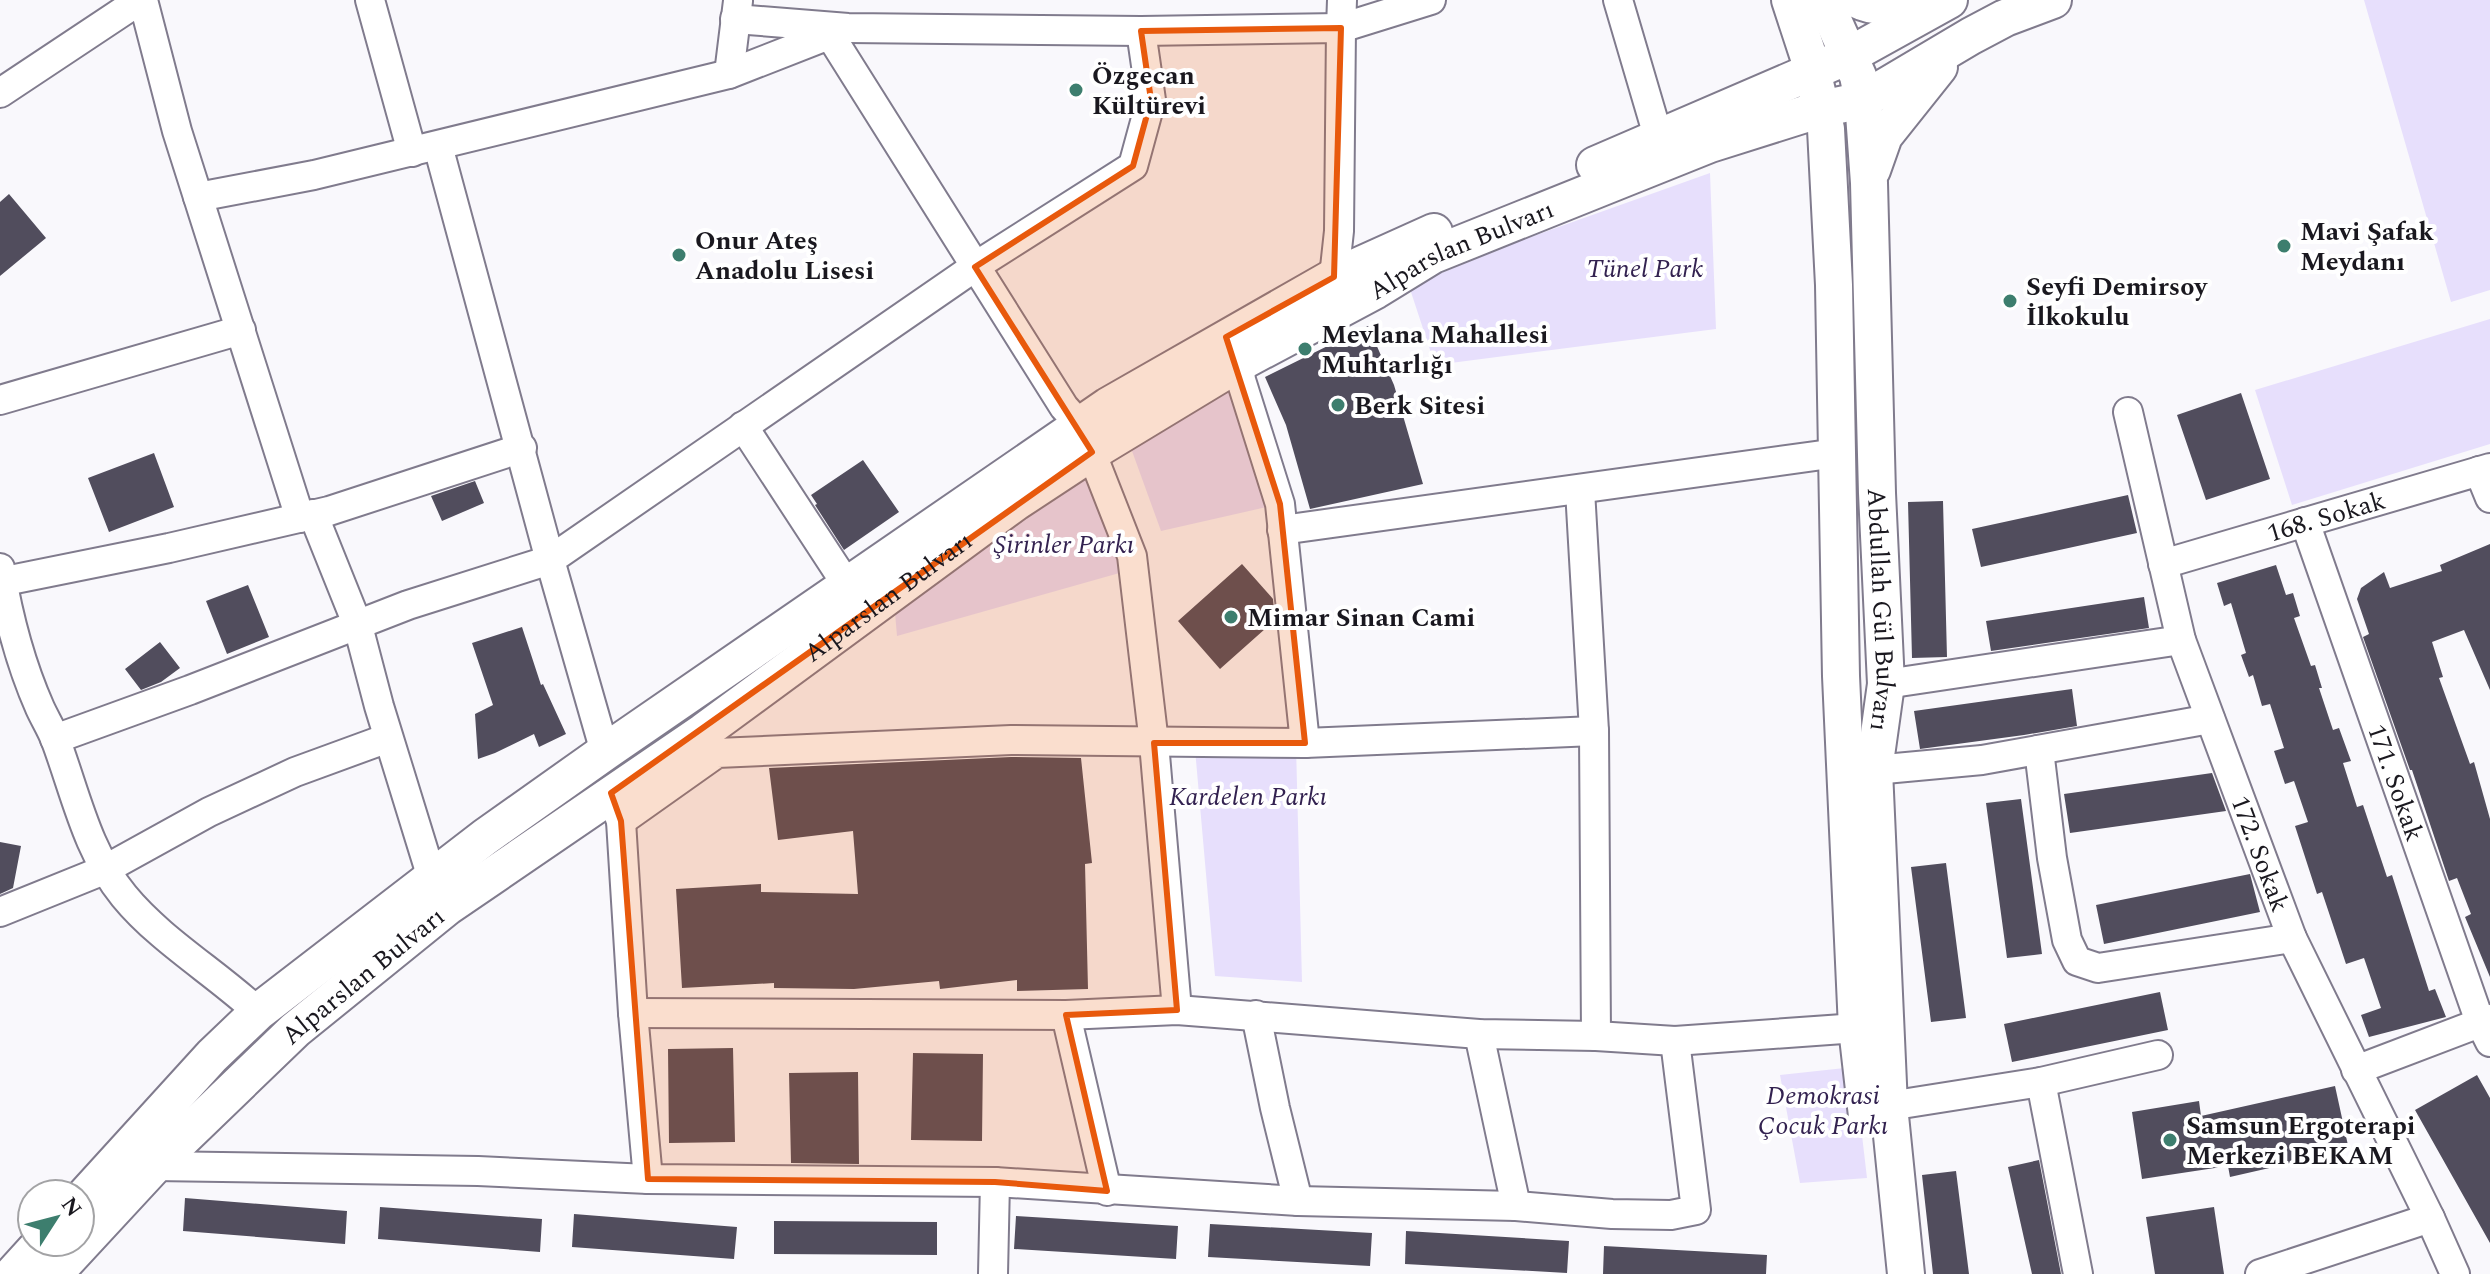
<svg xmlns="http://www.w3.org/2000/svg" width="2490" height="1274" viewBox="0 0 2490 1274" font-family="Spectral,serif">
<rect width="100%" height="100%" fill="#f9f8fc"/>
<path fill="#e7dffc" d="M2364,0H2490V290L2451,302Z
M1710,173L1716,329L1435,365L1409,286L1525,239Z
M2490,319V444L2292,505L2255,390Z
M1241,380L1280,504L1161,531L1128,440Z
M1089,477L1123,572L897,636L894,601Z
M1296,745L1302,982L1215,976L1195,749Z
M1854,1067L1867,1178L1800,1183L1780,1075Z"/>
<path fill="#514d5d" d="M9,194L46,238L0,276V202Z
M1368,326L1394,385L1423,484L1310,509L1286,425L1265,377Z
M2241,393L2270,479L2206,500L2177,415Z
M154,453L174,507L109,532L88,478Z
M863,460L899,512L844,550L815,505L817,504L811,495Z
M475,481L484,503L442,521L431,496Z
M2128,495L2137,533L1981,567L1972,529Z
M1943,501L1947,657L1912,658L1908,502Z
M2490,544V690L2464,630L2432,642L2443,677L2439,678L2470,764L2474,762L2490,819V977L2465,917L2471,914L2457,878L2449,881L2412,770H2410L2363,637L2369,634L2357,599L2361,588L2384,572L2390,588L2442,571L2440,565Z
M1242,564L1273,599L1275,620L1220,669L1178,621Z
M2276,565L2286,595L2293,593L2300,616L2294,618L2311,666L2315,665L2322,688H2319L2333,730L2339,728L2351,761L2343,763L2357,807L2363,805L2387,877L2392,875L2429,991L2435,989L2446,1017L2369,1037L2361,1015L2381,1008L2364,958L2346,964L2322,892L2317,894L2295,826L2308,822L2294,781L2285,784L2274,751L2284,748L2270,704L2262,706L2253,675L2249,677L2241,655L2246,653L2231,603L2224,606L2217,583Z
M248,585L269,637L227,654L206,601Z
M2144,597L2149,628L1991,651L1986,621Z
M522,627L541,685L543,684L566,734L539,747L534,734L495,753L478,759L475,714L493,705L472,643Z
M160,642L180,668L161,682L141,690L125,669Z
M2072,689L2077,726L2024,735L1920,749L1914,711Z
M1011,757L1081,758L1092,863L1085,864L1088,989L1017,991V980L940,989L939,981L854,989L774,988V983L682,988L676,889L761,884V892L858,894L853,831L778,840L769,768Z
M2212,773L2226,811L2070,833L2064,794Z
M2021,799L2042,954L2007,958L1986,803Z
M0,842L21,846L13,888L0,894Z
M1946,863L1966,1018L1931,1022L1911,867Z
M2250,874L2260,912L2104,944L2096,905Z
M2160,992L2168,1030L2012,1062L2004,1024Z
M733,1048L735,1142L669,1143L668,1049Z
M913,1053L983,1054L982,1141L911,1140Z
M858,1072L859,1164L791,1163L789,1073Z
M2477,1075L2490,1098V1243L2415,1110Z
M2335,1086L2349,1150L2230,1177L2228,1166L2142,1179L2132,1112L2199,1101L2201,1116Z
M2039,1160L2061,1274H2032L2008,1167Z
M1956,1171L1969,1274H1933L1922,1175Z
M185,1198L347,1211L345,1244L183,1231Z
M380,1207L542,1219L540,1252L378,1239Z
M2214,1207L2224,1274H2155L2146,1217Z
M574,1214L737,1227L734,1259L572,1247Z
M1016,1216L1178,1226L1176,1259L1014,1249Z
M774,1221L937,1222V1255L774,1254Z
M1210,1224L1372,1233L1370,1266L1208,1257Z
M1406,1231L1569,1241L1567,1273L1405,1264Z
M1604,1246L1767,1255L1766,1274H1603Z"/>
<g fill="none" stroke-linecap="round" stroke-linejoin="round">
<g stroke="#807b8d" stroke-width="32">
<g id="minor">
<path d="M143,0L177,131L300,518"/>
<path d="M370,0L412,152"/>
<path d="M1342,0L1341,28L1431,0"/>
<path d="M1618,0L1658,136"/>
<path d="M735,19L848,28L1141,31L1341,28L1339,231L1334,277"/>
<path d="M830,35L1064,407L1081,426L1132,556L1154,743L1177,1010"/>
<path d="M729,74L738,1"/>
<path d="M0,93L140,0"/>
<path d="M198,197L314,175L729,74L839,31"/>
<path d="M0,400L241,330"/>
<path id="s1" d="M2128,412L2181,640L2292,938L2430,1218L2455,1274"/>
<path d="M743,426L847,585"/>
<path d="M2479,471L2490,498"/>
<path d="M1580,490L1594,731L1596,1036"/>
<path d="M313,514L358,626L379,706L428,865L430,880"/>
<path id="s2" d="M2305,522L2480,1022L2490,1042"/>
<path d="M1282,530L1837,453"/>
<path id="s3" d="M2163,564L2490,468"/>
<path d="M0,568C8,616 20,663 40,708C45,719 52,730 56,741C76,795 87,851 124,896C160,940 216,973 258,1012"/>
<path d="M0,582L169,548L329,511L522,448"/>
<path d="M1886,684L2181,640"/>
<path d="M55,739L190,690L408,605L550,560L438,146"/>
<path d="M1305,743L1594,731"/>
<path d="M2039,750L2052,858L2067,940L2077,961L2098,968L2292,938"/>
<path d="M605,752L550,560L982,262L1133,166L1151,100L1141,31"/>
<path d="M1874,770L1982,760L2210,719"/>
<path d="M615,805L621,821L633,1013L648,1179"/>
<path d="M621,821L717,753L1011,740L1305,743L1280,504L1241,380L1239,363L1231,347"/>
<path d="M0,912L104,870L209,812L295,772L388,738"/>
<path d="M633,1013L1066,1015"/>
<path d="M1256,1015L1275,1108L1298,1201"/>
<path d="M1479,1034L1516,1206"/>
<path d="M2356,1070L2490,1019"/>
<path d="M2041,1082L2078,1274"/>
<path d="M1889,1106L2041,1082L2158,1055"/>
<path d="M154,1166L478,1171L648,1179L995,1182L1298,1201L1516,1206L1612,1214L1671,1215L1696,1210L1675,1041"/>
<path d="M1107,1191L1066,1015L1177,1010L1479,1034L1596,1036L1675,1041L1857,1028"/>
<path d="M993,1274L995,1182"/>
<path d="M2260,1274L2430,1218"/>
</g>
</g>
<g stroke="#807b8d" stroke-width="40">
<g id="major">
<path d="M1790,0L1809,58L1826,129L1834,285L1841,676L1857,1028L1867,1116"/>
<path id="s4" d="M1824,0L1858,76L1863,100L1869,183L1877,493L1886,684L1874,770L1889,1106L1906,1274"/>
<path d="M1858,0C1877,10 1901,4 1921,0"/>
<path d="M1595,165L1848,56L1949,0"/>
<path d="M1872,170L1884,136L1939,67"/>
<path d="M80,1201L212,1056L258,1012L485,837L605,752L1108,406L1334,277L1434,232"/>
<path d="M13,1274L42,1242"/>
<path id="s5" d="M54,1274L154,1166L295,1030L447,907L703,732L1016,502L1092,452L1239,363L1376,290L1433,255L1710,144L1821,109L1863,100L1971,36L2005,18L2053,0"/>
</g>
</g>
<use href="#minor" stroke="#fff" stroke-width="28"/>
<use href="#major" stroke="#fff" stroke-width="36"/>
</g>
<path fill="#e8590c" fill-opacity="0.2" stroke="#e8590c" stroke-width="6" stroke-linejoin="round" d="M1341,28L1334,277L1226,337L1280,504L1305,743H1154L1177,1010L1066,1015L1107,1191L995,1182L648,1179L621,821L611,793L1092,452L975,267L1133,166L1151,100L1141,31Z"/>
<g fill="#3d7e6e" stroke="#fff" stroke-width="3">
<circle cx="1076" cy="90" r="8"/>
<circle cx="2284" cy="246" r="8"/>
<circle cx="679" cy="255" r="8"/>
<circle cx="2010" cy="301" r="8"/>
<circle cx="1305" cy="349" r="8"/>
<circle cx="1338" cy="405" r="8"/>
<circle cx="1231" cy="617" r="8"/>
<circle cx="2170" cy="1140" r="8"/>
</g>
<g text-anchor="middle" stroke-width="8" stroke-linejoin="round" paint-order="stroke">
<g font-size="26" font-weight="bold" fill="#1a181f" stroke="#fff" text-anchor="start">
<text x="1092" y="84">Özgecan<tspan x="1092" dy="30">Kültürevi</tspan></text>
<text x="2300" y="240">Mavi Şafak<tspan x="2300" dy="30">Meydanı</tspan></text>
<text x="695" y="249">Onur Ateş<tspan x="695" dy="30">Anadolu Lisesi</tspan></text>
<text x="2026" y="295">Seyfi Demirsoy<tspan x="2026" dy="30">İlkokulu</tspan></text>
<text x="1321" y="343">Mevlana Mahallesi<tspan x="1321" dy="30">Muhtarlığı</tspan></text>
<text x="1354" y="414">Berk Sitesi</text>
<text x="1247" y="626">Mimar Sinan Cami</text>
<text x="2186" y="1134">Samsun Ergoterapi<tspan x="2186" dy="30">Merkezi BEKAM</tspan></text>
</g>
<g font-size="26" fill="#1a181f" stroke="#fff">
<text dy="9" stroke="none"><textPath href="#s5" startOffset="1750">Alparslan Bulvarı</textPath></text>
<text dy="9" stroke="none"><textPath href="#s3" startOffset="170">168. Sokak</textPath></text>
<text dy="9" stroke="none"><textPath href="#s5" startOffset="1078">Alparslan Bulvarı</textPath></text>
<text dy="9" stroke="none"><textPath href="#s4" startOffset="618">Abdullah Gül Bulvarı</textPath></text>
<text dy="9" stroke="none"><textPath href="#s2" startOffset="276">171. Sokak</textPath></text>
<text dy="9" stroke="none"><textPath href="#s1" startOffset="462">172. Sokak</textPath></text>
<text dy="9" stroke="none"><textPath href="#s5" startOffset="430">Alparslan Bulvarı</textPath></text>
</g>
<g font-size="26" font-style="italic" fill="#332250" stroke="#fff">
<text x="1645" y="277">Tünel Park</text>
<text x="1064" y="553">Şirinler Parkı</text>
<text x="1248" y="805">Kardelen Parkı</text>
<text x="1823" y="1104">Demokrasi<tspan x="1823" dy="30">Çocuk Parkı</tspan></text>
</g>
</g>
<g transform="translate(56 1218) rotate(54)"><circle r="38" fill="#ffffff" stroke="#a3a3a5" stroke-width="2"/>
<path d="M0-6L14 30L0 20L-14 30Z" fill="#3d7e6e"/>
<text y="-12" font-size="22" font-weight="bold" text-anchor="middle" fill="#1a181f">N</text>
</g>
</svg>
